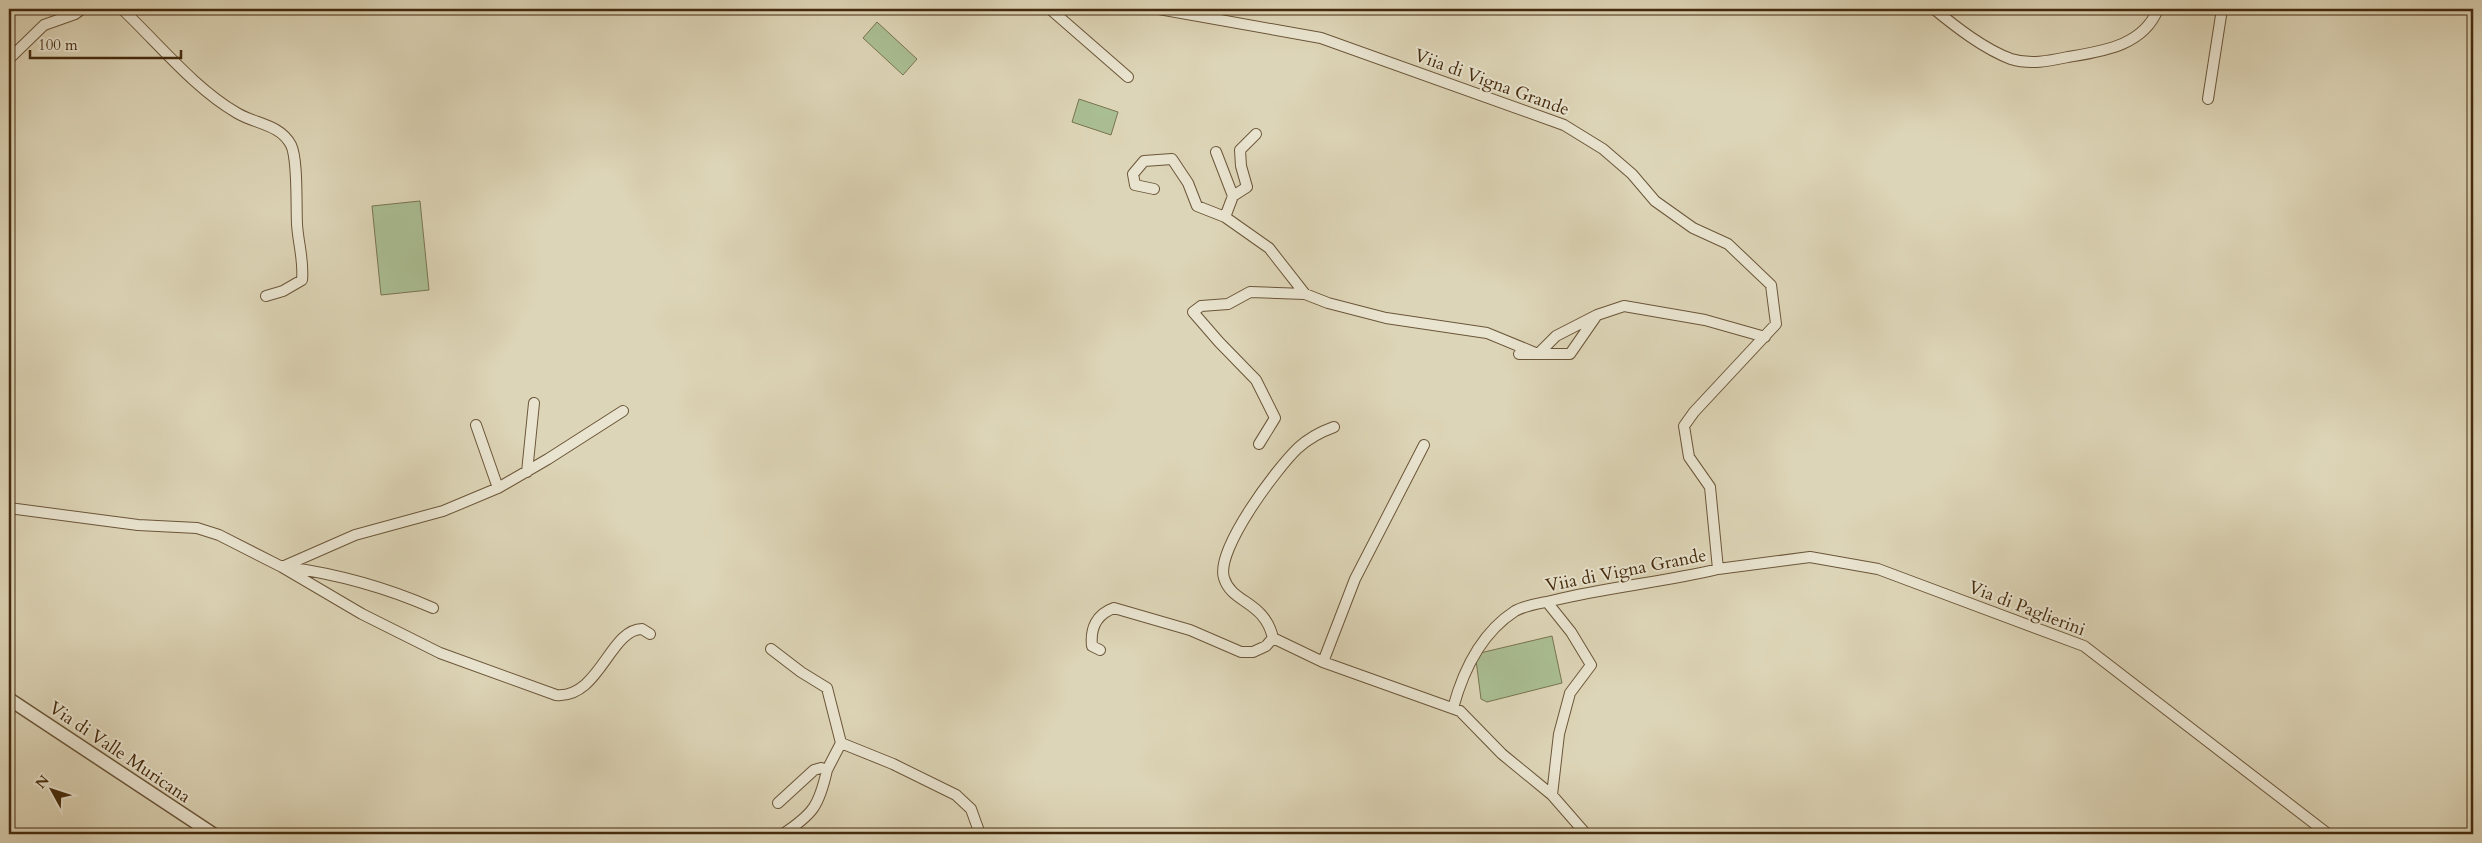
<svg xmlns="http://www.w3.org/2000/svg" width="2482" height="843" viewBox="0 0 2482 843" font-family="Cardo,serif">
<rect width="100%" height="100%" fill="#ddd5b7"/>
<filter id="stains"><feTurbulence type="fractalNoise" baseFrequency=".004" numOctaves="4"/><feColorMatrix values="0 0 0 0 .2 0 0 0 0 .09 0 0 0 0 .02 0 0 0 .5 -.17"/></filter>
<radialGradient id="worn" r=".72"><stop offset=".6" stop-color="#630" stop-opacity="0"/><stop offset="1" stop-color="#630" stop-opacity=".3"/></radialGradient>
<path fill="#aabe93" stroke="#787450" d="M877,22L917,59L903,75L863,38Z
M1079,99L1118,112L1111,135L1072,122Z
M420,201L429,290L381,295L372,206Z
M1552,636L1562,683L1487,702L1481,699L1476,660L1480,653Z"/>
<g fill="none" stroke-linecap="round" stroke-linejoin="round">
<g stroke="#6b5638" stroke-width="12">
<path id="minor" d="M122,9C158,43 194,88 237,113C255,124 280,124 291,145C298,159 296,205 297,224C298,243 304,260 302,280L283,291L266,296
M1050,9L1128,77
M1159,9L1321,38L1564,125L1603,149L1632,174L1655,201L1693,228L1728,244L1771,285L1776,324L1694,412L1684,426L1689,457L1710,487L1718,569C1664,582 1609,587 1555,600C1543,603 1525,605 1515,611C1481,633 1463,671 1453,708
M1934,9C1956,27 1984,49 2011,59C2030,65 2049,61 2068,57C2103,51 2143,46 2158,9
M9,59L44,25L75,14L82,9
M2208,99L2222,9
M1216,152L1233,196L1225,217
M1154,189L1135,185L1133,174L1144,161L1172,159L1188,183L1197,206L1225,217L1269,248L1305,294L1328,303L1386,318L1487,333L1538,354L1556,336L1597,315
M1233,196L1247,187L1241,166L1240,150L1256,134
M1519,354H1570L1597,315L1624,306L1705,320L1765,337
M476,425L498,488
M1259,444L1275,418L1256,380L1219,342L1193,312L1201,306L1228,304L1250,292L1305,294
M527,472L534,403
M9,508L138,525L197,528L219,535L282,567L355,535L443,511L498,488L548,459L623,411
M282,567L362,614L440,653L556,695C599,699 610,629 642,629L650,634
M286,567C338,574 385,587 433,608
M1718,569L1810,557L1878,569L2084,646L2328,834
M1547,602L1571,632L1591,665L1570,693L1559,734L1552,795
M1273,638L1323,662L1460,711L1502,754L1552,795L1586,834
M771,649L801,672L827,688L841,743L893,764L956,795L971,809L980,834
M1100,650L1092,646C1090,628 1097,614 1114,608L1190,630L1241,652H1253L1266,646L1273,638C1264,600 1232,604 1224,578C1215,550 1277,468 1298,448C1309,438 1320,432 1334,427
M1323,662L1355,579L1424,445
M778,803L814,770L821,768L827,770L841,743
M783,834C813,814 819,806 827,770"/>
</g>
<g stroke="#6b5638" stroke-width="15">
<path id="tertiary" d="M9,699L213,834"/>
</g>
<use href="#minor" stroke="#e9e4d0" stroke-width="10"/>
<use href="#tertiary" stroke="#e9e4d0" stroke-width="12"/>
</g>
<g text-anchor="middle" stroke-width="4" stroke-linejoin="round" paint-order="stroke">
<g font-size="18" fill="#452b0d" stroke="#e9e4d0">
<text transform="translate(1492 82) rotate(20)" y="6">Viia di Vigna Grande</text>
<text transform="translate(1626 570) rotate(-11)" y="6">Viia di Vigna Grande</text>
<text transform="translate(2027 608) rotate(21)" y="6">Via di Paglierini</text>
<text transform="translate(120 752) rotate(34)" y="6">Via di Valle Muricana</text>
</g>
</g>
<rect width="2482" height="843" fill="none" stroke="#ddd5b7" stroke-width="30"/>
<rect x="10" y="10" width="2462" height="823" fill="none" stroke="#452b0d" stroke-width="2.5"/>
<rect x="15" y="15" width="2452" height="813" fill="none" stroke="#452b0d"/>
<g transform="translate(52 790) rotate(310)" stroke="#e9e4d0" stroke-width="4" paint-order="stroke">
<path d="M0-4L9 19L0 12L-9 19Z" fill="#452b0d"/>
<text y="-8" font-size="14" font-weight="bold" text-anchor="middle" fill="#452b0d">N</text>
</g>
<path d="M30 50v8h151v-8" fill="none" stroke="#452b0d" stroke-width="2.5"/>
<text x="38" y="50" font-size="15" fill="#452b0d" stroke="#e9e4d0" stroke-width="4" paint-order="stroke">100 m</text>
<rect width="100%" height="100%" filter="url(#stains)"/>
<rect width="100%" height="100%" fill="url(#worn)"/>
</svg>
